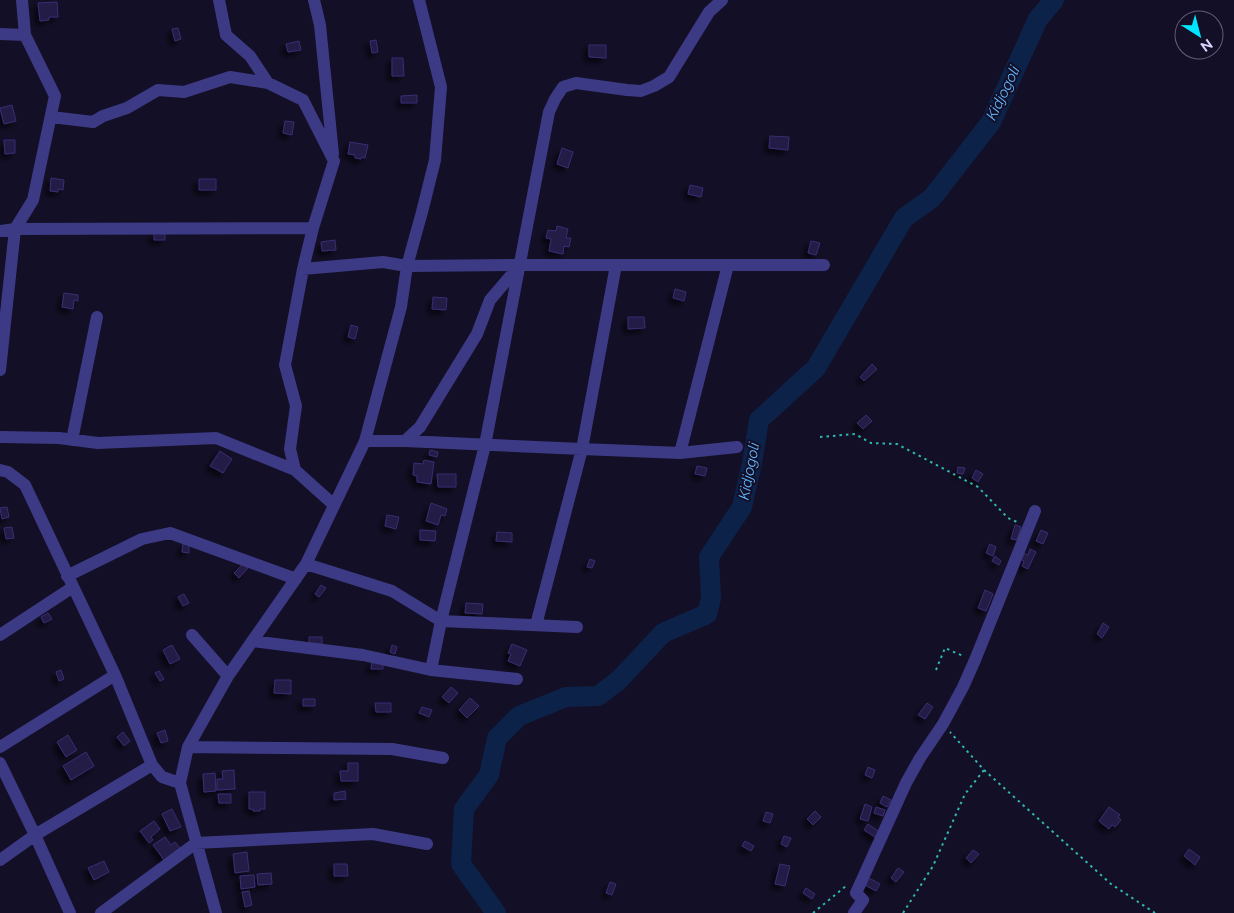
<svg xmlns="http://www.w3.org/2000/svg" width="1234" height="913" viewBox="0 0 1234 913" font-family="Raleway,sans-serif">
<defs>
<filter id="shadow"><feDropShadow dx="-4.5" dy="4.5" stdDeviation="2.5" flood-color="#0009"/></filter>
</defs>
<rect width="100%" height="100%" fill="#130f26"/>
<g fill="none" stroke-linecap="round" stroke-linejoin="round">
<path stroke="#0c2248" stroke-width="20" d="M496,913L461,864L464,809L489,775L497,738L519,716L566,697L598,696L619,680L663,633L707,614L711,598L709,557L742,507L752,463L759,420L816,368L904,218L932,198L991,122L1038,19L1054,0"/>
</g>
<path fill="#241b47" stroke="#3b2d73" filter="url(#shadow)" d="M57,2L58,17H49V20L40,21L38,3Z
M178,28L181,39L175,41L172,29Z
M376,40L378,52L372,53L370,41Z
M299,41L301,50L288,52L286,44Z
M589,45H606V58L589,57Z
M392,58H403L404,76H392Z
M417,95V103H401V96Z
M12,105L16,121L4,124L0,108Z
M285,121L294,122L292,135L283,133Z
M770,136L789,137L788,150L769,148Z
M4,140H15V153L5,154Z
M350,142L368,145L365,158L362,157L361,159L355,158V155L348,154Z
M562,148L573,152L568,168L557,164Z
M51,178L64,180L63,190L58,189V192L50,191Z
M199,179H216V190H199Z
M690,185L703,188L701,197L688,194Z
M557,226L568,229L566,238H571L569,247L564,246L563,254L549,251L551,239L546,238L548,230L556,231Z
M154,233L165,234V240H154Z
M335,240L336,250L322,251L321,242Z
M811,241L820,243L816,255L808,253Z
M675,289L686,292L684,301L673,298Z
M64,293L78,295V301L74,300L73,309L62,307Z
M433,297L447,298L446,310L432,309Z
M628,317H644L645,328L628,329Z
M351,325L358,327L355,339L348,337Z
M872,364L877,369L864,381L860,377Z
M866,415L872,421L863,429L857,423Z
M430,450L438,452L437,457L429,455Z
M220,451L232,459L223,473L210,466Z
M424,460L434,462L431,484L417,482V476L413,475L414,463L423,464Z
M697,466L707,468L705,476L695,474Z
M958,467L965,468L963,474L957,473Z
M976,470L983,474L978,482L972,478Z
M437,474H456V487H438Z
M431,503L447,509L445,516L441,515L438,525L426,521Z
M7,507L9,517L2,519L0,508Z
M387,515L399,517L396,529L385,526Z
M1015,525L1021,527L1017,540L1011,539Z
M12,527L14,538L6,539L4,528Z
M420,530L436,531L435,541L420,540Z
M1041,530L1048,533L1043,544L1036,541Z
M497,532L512,533V542L496,541Z
M183,544H189V553L182,552Z
M990,544L996,547L993,556L986,553Z
M1030,549L1036,552L1028,569L1022,566L1024,561L1020,559L1023,553L1028,555Z
M995,556L1001,561L999,565L992,561Z
M590,559L595,561L592,568L587,567Z
M243,564L248,568L239,578L234,573Z
M321,585L326,588L319,597L315,594Z
M985,590L993,594L986,611L978,608Z
M184,594L189,603L183,606L178,597Z
M466,603L483,604L482,614L465,613Z
M48,613L52,619L44,623L41,617Z
M1103,623L1109,627L1102,638L1097,634Z
M309,637H322V644H309Z
M512,644L527,650L520,666L508,661L511,654L508,653Z
M172,645L180,659L170,664L163,650Z
M392,645L397,647L395,654L390,652Z
M372,662H383V669H371Z
M61,670L64,679L59,681L56,672Z
M159,671L164,679L160,681L155,673Z
M275,680H291V694L274,693Z
M451,687L458,693L449,703L442,697Z
M470,698L479,706L467,718L459,710Z
M303,699H315V706H303Z
M375,703H391V712H376Z
M927,703L933,707L925,719L918,715Z
M422,707L432,710L429,717L419,713Z
M165,730L168,741L161,743L157,733Z
M123,732L130,741L124,746L117,737Z
M68,735L77,750L66,757L57,742Z
M86,752L94,766L71,780L63,766Z
M348,763H358V781H341L340,771H348Z
M868,767L875,770L872,778L865,775Z
M234,770L235,789L217,790V779H223L222,771Z
M215,773L216,791L204,792L203,774Z
M345,791L346,799L334,800V793Z
M249,792H265V809H260V811H253V809H249Z
M218,794H231V803H219Z
M883,796L891,800L887,807L880,803Z
M865,804L872,807L868,821L860,819Z
M876,807L885,810L883,816L874,813Z
M1109,807L1120,815L1118,817L1121,820L1115,827L1112,825L1109,829L1099,821Z
M172,809L181,827L170,831L162,814Z
M815,811L821,817L813,825L807,819Z
M766,812L773,814L770,823L763,821Z
M154,821L160,829L151,837L153,840L149,843L140,831Z
M868,824L881,833L878,839L864,830Z
M784,836L791,838L787,847L781,844Z
M165,837L171,845L175,842L180,848L164,860L153,845Z
M745,841L754,846L751,851L742,846Z
M1189,849L1200,857L1195,865L1184,856Z
M973,850L979,854L971,863L966,858Z
M247,852L249,871L235,873L233,854Z
M104,861L109,872L94,880L88,868Z
M334,864H347L348,876H334Z
M780,864L790,866L785,886L775,884Z
M898,868L904,872L896,882L891,878Z
M271,873L272,884L258,885L257,874Z
M254,875L255,887L241,889L240,876Z
M867,877L880,884L876,891L863,884Z
M610,882L616,884L612,895L606,893Z
M806,888L815,894L812,899L803,893Z
M249,891L252,905L245,907L242,892Z"/>
<g fill="none" stroke-linecap="round" stroke-linejoin="round">
<path stroke="#2fb8b0" stroke-width="2" stroke-dasharray="2.5 4" stroke-linecap="butt" d="M820,437L855,434L871,443L897,444L978,487L1008,518L1017,522
M936,670L945,648L963,656
M984,770L1111,884L1155,913
M813,913L846,886
M903,913L933,866L965,794L984,770L950,732"/>
<path stroke="#3d3a85" stroke-width="12" d="M219,0L226,35L250,56L268,83L303,100L334,161L313,228L303,269L285,365L296,406L290,449L295,470
M314,0L320,25L333,154
M0,34L25,35
M51,117L93,122L103,116L127,108L158,90L184,92L230,77L268,83
M0,231L15,229L313,228
M303,269L383,262L407,266L520,265H824
M0,370L15,229L33,200L55,96L25,35L22,0
M0,437L59,438L98,443L216,438L295,470L334,505
M72,440L97,317
M365,441H405L582,449L680,453L737,447
M405,441L420,427L477,334L490,300L519,266
M680,453L728,265
M0,470L8,472L25,485L115,675L152,765L162,777L180,783
M306,564L392,591L441,621L577,627
M67,576L142,539L170,533L296,579
M536,625L582,449L616,265
M0,635L73,587
M192,635L228,676
M252,641L363,655L431,670L517,679
M431,670L441,621L485,445L549,112L555,99L563,87L576,83L627,90L641,91L654,86L669,77L709,12L722,0
M0,747L115,675
M188,747L392,749L443,758
M0,763L35,835L70,913
M0,860L35,835L152,765
M101,913L196,843L373,834L427,844
M216,913L180,783L188,747L228,676L306,564L365,441L401,307L407,266L422,212L435,160L441,87L419,0
M854,913L863,900L856,893L906,783L920,758L943,724L963,687L975,660L1035,511"/>
</g>
<g text-anchor="middle" stroke-width="4" stroke-linejoin="round" paint-order="stroke">
<g font-size="15" font-style="italic" fill="#62b6ff" stroke="#130f26">
<text transform="translate(1003 93) rotate(-64)" y="5">Kidjogoli</text>
<text transform="translate(749 471) rotate(-79)" y="5">Kidjogoli</text>
</g>
</g>
<g transform="translate(1199 35) rotate(144)"><circle r="24" fill="#130f26" stroke="#625e7d"/>
<path d="M0-4L9 19L0 12L-9 19Z" fill="#00e5ff"/>
<text y="-8" font-size="14" font-weight="bold" text-anchor="middle" fill="#d9d4ff">N</text>
</g>
</svg>
